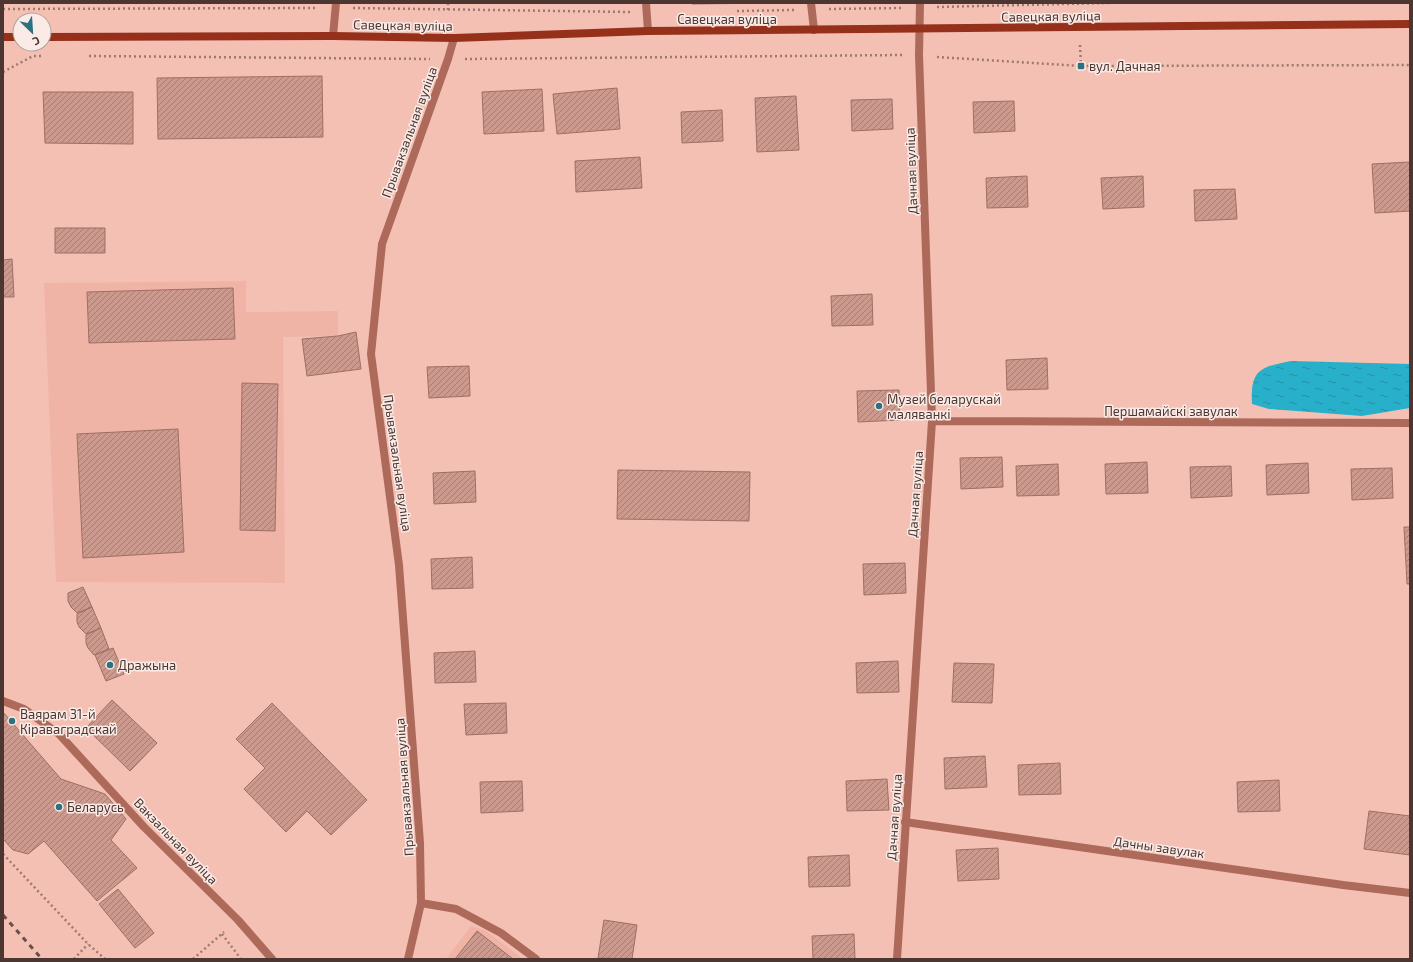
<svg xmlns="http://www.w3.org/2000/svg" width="1413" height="962" viewBox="0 0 1413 962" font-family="'Exo 2',sans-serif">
<defs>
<pattern id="water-ripples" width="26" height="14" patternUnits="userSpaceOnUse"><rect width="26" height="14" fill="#28b0ca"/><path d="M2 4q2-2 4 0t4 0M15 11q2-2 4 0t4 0" fill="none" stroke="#2490a5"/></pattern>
<pattern id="building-hatch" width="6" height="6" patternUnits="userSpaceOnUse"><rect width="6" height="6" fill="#cb998d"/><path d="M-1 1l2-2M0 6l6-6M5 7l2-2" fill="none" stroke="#a77e74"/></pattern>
</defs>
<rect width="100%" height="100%" fill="#f4c0b4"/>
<path fill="#f0b4a7" d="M246,281V312L338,311V336L283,337L285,583L56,582L44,283Z
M471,926L485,930L523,959H446Z"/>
<path fill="url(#water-ripples)" d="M1291,361L1410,364V408L1362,416L1269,409L1252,404C1250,370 1260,367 1291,361Z"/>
<path fill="url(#building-hatch)" stroke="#9e6f63" d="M692,3H776L692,4Z
M322,76L323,137L158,139L157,78Z
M617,88L620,129L557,134L553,94Z
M542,89L544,131L484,134L482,92Z
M43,92H133V144L45,143Z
M796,96L799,150L757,152L755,98Z
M892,99L893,129L852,131L851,100Z
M1014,101L1015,131L974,133L973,102Z
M722,110L723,141L682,143L681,112Z
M640,157L642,188L576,192L575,161Z
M1410,162V211L1375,213L1372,164Z
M1027,176L1028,207L987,208L986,178Z
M1143,176L1144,207L1103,209L1101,178Z
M1235,189L1237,219L1195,221L1194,190Z
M55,228H105V253H55Z
M12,259L14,297H3V260Z
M233,288L235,339L89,343L87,292Z
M872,294L873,325L832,326L831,296Z
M356,332L361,369L307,376L302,339L338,336Z
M1047,358L1048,389L1007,390L1006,360Z
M469,366L470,396L429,398L427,367Z
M242,383L278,384L275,531L240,530Z
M899,390L900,420L858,422L857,391Z
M178,429L184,552L83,558L77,434Z
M1002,457L1003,487L961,489L960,458Z
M1147,462L1148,493L1106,494L1105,464Z
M1308,463L1309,493L1267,495L1266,465Z
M1058,464L1059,495L1017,496L1016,466Z
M1231,466L1232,496L1191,498L1190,467Z
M1392,468L1393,498L1352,500L1351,469Z
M618,470L750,472L749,521L617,519Z
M475,471L476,502L434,504L433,473Z
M1404,527H1410V584H1407Z
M472,557L473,588L432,589L431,559Z
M905,563L906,593L864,595L863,564Z
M83,587L92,607L77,613L71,607L68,601V593Z
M92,607L101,628L86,634L79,627L77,622V614Z
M101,628L109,649L94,655L88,648L86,643V635Z
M113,648L124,674L106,681L95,655Z
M475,651L476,682L435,683L434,653Z
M898,661L899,692L857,693L856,663Z
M954,663L994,664L992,703L952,702Z
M112,700L157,743L130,771L86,728Z
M272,703L367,800L331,835L307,811L286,832L244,789L265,768L236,739Z
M506,703L507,733L466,735L464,704Z
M3,712L61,779L105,794L126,819L111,840L137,868L97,901L44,841L28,854L13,850L3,839Z
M985,756L987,787L945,789L944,758Z
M1060,763L1061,794L1019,795L1018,765Z
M887,779L889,810L847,811L846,781Z
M1279,780L1280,811L1238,812L1237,782Z
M522,781L523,811L481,813L480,782Z
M1369,811L1410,816V855L1364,849Z
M998,848L999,879L958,881L956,850Z
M849,855L850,886L809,887L808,857Z
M118,889L154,933L135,948L99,904Z
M604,920L637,925L632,959L598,958Z
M477,931L513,959H455Z
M854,934L855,959H813L812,936Z"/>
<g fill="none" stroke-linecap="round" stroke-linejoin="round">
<path stroke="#9d7970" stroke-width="2.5" stroke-dasharray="2 3" stroke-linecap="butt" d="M937,7L1109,3
M353,8L630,12
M3,9L318,8
M829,9L902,8
M448,10V3
M737,11L794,10
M1080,45L1081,66
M89,56L430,59
M937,57L1081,66L1410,65
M465,59L902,55
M3,72L33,56H42
M3,854L88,944L105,959
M222,934L241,959
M74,959L88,944
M193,959L224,932"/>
<path stroke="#ad6959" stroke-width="8" d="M646,3L648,31
M811,3L814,30"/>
<path stroke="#ad6959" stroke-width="8" d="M333,36L336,3
M932,421L1410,423
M3,701L24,709L59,734L144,827L238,920L272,959
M905,822L1343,885L1410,893
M421,903L456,909L501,933L536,959
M408,959L421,903L420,843L399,565L371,354L382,244L448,59L454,38
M897,959L932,421L919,55L920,3"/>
<path stroke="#95311b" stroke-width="8" d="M3,37H20
M44,37L333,36L454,38L648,31L1410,24"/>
<path stroke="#6a4f49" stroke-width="3" stroke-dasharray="5 5" stroke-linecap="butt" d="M3,915L42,959"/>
</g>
<g fill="#2b717f" stroke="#fbebe7" stroke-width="1.5">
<rect x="1077" y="62" width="8" height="8" rx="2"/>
<circle cx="879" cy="406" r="4"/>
<circle cx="110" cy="665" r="4"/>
<circle cx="12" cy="721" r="4"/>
<circle cx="59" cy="807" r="4"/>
</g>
<g text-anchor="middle" stroke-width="3" stroke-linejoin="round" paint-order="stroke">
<g font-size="13" fill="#4b3631" stroke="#fbebe7">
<text transform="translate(1051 16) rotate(-1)" y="5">Савецкая вуліца</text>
<text x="727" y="24">Савецкая вуліца</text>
<text transform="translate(403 25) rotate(1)" y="5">Савецкая вуліца</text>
<text transform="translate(409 132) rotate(-70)" y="5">Прывакзальная вуліца</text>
<text transform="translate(911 171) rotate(-92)" y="5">Дачная вуліца</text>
<text x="1171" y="416">Першамайскі завулак</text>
<text transform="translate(398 463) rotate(82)" y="5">Прывакзальная вуліца</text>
<text transform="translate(915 494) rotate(-86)" y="5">Дачная вуліца</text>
<text transform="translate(404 787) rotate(-94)" y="5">Прывакзальная вуліца</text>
<text transform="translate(894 817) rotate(-86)" y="5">Дачная вуліца</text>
<text transform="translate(176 841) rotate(46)" y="5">Вакзальная вуліца</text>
<text transform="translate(1159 847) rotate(8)" y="5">Дачны завулак</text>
</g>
<g font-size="13" fill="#4b3631" stroke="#fbebe7" text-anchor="start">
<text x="1089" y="71">вул. Дачная</text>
<text x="887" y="404">Музей беларускай<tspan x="887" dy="15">маляванкі</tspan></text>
<text x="118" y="670">Дражына</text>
<text x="20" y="719">Ваярам 31-й<tspan x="20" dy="15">Кіраваградскай</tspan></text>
<text x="67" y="812">Беларусь</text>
</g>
</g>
<rect width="1413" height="962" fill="none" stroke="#4b3631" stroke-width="8"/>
<g transform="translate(32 32) rotate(155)"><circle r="19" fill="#fbebe7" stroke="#b5a39e"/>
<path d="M0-3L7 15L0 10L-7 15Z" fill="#2b717f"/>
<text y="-6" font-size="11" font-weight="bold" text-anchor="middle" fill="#4b3631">С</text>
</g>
</svg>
